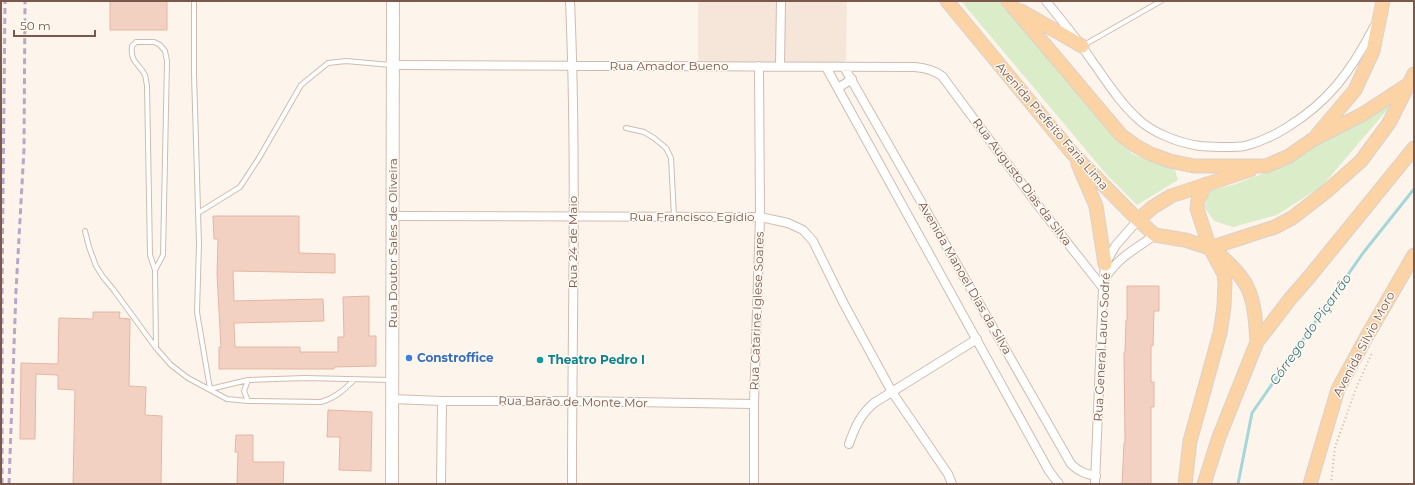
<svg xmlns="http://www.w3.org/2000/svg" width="1415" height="485" viewBox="0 0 1415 485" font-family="Montserrat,sans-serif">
<rect width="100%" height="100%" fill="#fdf5eb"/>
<path fill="#f5e6d9" d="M698,1H847L846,63L698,62Z"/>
<path fill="#daecc8" d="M961,1H1000L1132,154L1175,170L1178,180L1137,205L1107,175Z
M1394,102L1322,186L1277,215L1233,227L1214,221L1205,208L1208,191L1236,184L1277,168Z"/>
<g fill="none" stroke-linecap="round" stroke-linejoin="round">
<path stroke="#a4d6da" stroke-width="3" d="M1238,484L1252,413L1363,253L1414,189"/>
</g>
<path fill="#f3d1c2" stroke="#e6b6a2" d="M110,1H167V30H110Z
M213,216H299V253L335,254V273L233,271L234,301L323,299L324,321L234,323L235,347H300V352H338V337H344L343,297L369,296V336H376V366L334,367V369H219V347H221L217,274L218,239H214Z
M1127,286H1159V311H1154L1153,346L1151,345V382H1154V407H1151V484H1122L1124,443H1125L1124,352H1125L1126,320H1127Z
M93,312H120L119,318L130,319L129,386L146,387L145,415L162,416L161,484H73L75,390L58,389V375L36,374L35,439H20L21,363L58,364L59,318L93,319Z
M328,410L372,412L371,471L339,470L340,437H327Z
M236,435H253V462H284L283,484H237L238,452H235Z"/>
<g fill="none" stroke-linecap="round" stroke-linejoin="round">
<g stroke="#d1bbaf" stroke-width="6">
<path id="lane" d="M194,1V74L199,244L197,312L210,389
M1084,45L1161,1
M626,128L644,132L654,138L666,148L671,158L674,216
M198,213L240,187L259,158L301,85L328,63L346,61L391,65
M85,231L89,247L96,266L103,277L113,289L156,348L171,365L188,378L227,399L248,401L321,402C335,398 344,390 354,380
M155,270L163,255L167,61L165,51L160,45L154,42H136L132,46C130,63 139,63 145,75C146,78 146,82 147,85L150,255L155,270L156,348
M248,380L244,391L248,401
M210,389L248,380L305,378L390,380"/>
</g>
<g stroke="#d1bbaf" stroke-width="10">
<path id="street" d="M570,1C577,162 572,323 572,484
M1046,1C1062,21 1078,40 1092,61C1106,80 1119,102 1137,118C1152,133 1179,143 1200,146C1214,147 1231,148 1245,146C1260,142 1273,136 1286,128C1329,102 1351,71 1374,27
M394,65L915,67C926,68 934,70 942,76L1040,208L1103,288
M780,66L781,1
M826,67L1049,471L1059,484
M844,67L1071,464C1079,472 1086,474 1096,476
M838,88L852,79
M392,216L760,217L788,223L803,230L813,241L844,304L892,392L948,474L952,484
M1105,278C1120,256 1134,250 1155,235
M392,399L442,401H572L754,404
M849,444C855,427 860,415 874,403L977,339
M441,484L442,401
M754,484V404L760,217L759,66
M1095,484L1103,288L1105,264L1116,245L1138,220"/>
</g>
<g stroke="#d6bdaf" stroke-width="14">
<path id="secondary" d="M392,484L393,1"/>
</g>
<g stroke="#dad1cd" stroke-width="15">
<path id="primary" d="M947,1L1073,154L1138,220L1155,235L1185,240L1210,248L1275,227L1292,218L1327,191L1361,161L1389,123L1414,74
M1008,1L1121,135L1136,146L1151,154L1170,161L1194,166H1266L1289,156L1312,140L1363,114L1409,84
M1021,11L1082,46
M1317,135L1355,90L1373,51L1383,1
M1078,164L1096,206L1105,264
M1138,220L1153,207L1171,196L1250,170
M1215,251C1252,282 1254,295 1257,342
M1185,484L1190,441L1220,333L1224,307L1225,282L1224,274L1210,248L1197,209L1198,200L1206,184
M1204,484L1219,437L1257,342L1290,299L1310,276L1414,148
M1310,484L1338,389L1367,336L1414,255"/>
</g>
<path stroke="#d9b4a4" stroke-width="2" stroke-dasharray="1 3" stroke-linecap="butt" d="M1331,484L1335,447L1357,386L1372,353"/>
<use href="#lane" stroke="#fff" stroke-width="4"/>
<use href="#street" stroke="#fff" stroke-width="8"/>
<use href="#secondary" stroke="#fff" stroke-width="12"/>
<use href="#primary" stroke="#fbd3a4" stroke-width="13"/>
<path stroke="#b7a7c9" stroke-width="3" stroke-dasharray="6 4" stroke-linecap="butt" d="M2,484V290L5,1
M9,484L16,291L24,149L25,1"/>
</g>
<circle fill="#3f7fe0" stroke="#fff9f2" stroke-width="1.5" cx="409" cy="358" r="4"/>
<circle fill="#0f9aa8" stroke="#fff9f2" stroke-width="1.5" cx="540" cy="360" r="4"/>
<g text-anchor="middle" stroke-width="3" stroke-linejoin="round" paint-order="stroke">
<g font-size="12" fill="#7a594c" stroke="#fff9f2">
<text x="669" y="70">Rua Amador Bueno</text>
<text transform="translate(1052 126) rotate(49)" y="4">Avenida Prefeito Faria Lima</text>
<text transform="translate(1022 182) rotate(53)" y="4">Rua Augusto Dias da Silva</text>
<text x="692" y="221">Rua Francisco Egídio</text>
<text transform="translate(573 242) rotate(-90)" y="4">Rua 24 de Maio</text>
<text transform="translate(393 243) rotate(-90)" y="4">Rua Doutor Sales de Oliveira</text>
<text transform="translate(965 278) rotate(60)" y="4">Avenida Manoel Dias da Silva</text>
<text transform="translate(757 311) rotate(-88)" y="4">Rua Catarine Iglese Soares</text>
<text transform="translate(1364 344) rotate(-62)" y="4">Avenida Silvio Moro</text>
<text transform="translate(1102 347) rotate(-87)" y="4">Rua General Lauro Sodré</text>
<text transform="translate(573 402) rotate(1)" y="4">Rua Barão de Monte Mor</text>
</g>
<g font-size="12" font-weight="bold" fill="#366cbe" stroke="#fff9f2" text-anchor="start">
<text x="417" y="362">Constroffice</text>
</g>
<g font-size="12" font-weight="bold" fill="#0d838f" stroke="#fff9f2" text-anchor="start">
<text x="548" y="364">Theatro Pedro I</text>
</g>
<g font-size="13" font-style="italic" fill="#3f797e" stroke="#fff9f2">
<text transform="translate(1310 329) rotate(-55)" y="5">Córrego do Piçarrão</text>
</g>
</g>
<rect width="1415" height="485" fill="none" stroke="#7a594c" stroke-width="4"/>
<path d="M14 30v6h81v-6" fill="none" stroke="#7a594c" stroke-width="2"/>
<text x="20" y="30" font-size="12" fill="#7a594c" stroke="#fff9f2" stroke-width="3" paint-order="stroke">50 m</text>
</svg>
